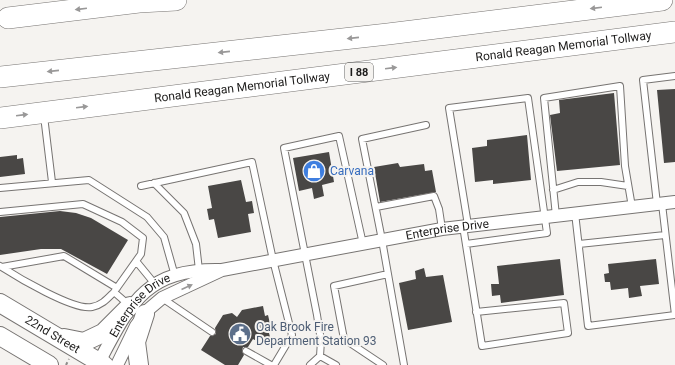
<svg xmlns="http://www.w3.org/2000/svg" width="675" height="365" viewBox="0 0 675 365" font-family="Roboto,sans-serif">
<rect width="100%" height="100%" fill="#f5f3f0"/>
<path fill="#494745" d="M675,89V162L664,163L657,90Z
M614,93L620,165L557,171L550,115L560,113L559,100Z
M527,135L531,180L493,184V180L475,182L472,148L487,146V140Z
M329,152L334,182L322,185L324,196L314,199L312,188L299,191L293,158Z
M17,155V159L23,158L25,174L0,177V157Z
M398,163L400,167L424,164L425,171L432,170L436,192L380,202L374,167Z
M241,180L246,202L252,201L254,213L248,214L251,232L218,238L214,219L209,220L207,209L212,208L208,186Z
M60,211L76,213L91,218L128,240L107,274L61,249H41L0,255V217Z
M560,259L564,295L501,303L500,295L492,296L491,284H499L497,266Z
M656,259L659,284L640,286L642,296L629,298L628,288L611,290L610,282H605L604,274L609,273L608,264Z
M424,268L426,277L443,275L452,322L408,330L399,283L416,279L415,271Z
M263,306L265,316L268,315L271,328L268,329L270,337L266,338L262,344L253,339L248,347H243L242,351L244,355L238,365H225L201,350L210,336L216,334L215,328L223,315L232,313L237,317L242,310Z"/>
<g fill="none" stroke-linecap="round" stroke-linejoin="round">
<g stroke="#777472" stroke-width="8">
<path id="lane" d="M44,116L52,182
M154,183L184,213L196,244L199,270
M141,186L252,162L273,260L292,335L274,365
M0,188L89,180L147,217L164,237L175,276
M553,190L578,182H601L628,186
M657,204L643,80L675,76
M376,207L434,196L439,209L442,229
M0,212L83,204L122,222L143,238L141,254L114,292
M575,213L588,326L675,315L662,204
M556,216L544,98L620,86L625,166L632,207
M463,226C469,266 476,306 482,346L568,333L564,303L476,312
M466,244L547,233L528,98L449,108L468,225
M579,244L665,235
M136,261L154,283
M0,266C17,277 74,311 92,307C102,305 107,299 114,292L129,305
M2,267L64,256L117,288
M162,298L212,332
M246,351L271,365
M310,365L320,356
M336,365L320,356L321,341L317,315L284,148L339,136L363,244
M383,365L344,339L334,286L388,274
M404,365L382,240L362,139L426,125"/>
</g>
<g stroke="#777472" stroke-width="14">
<g id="street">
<path id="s1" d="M99,362C130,304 145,269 219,270"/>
<path id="s2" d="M117,365L136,326L149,309L162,298L222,270L442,229L675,202"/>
</g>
</g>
<g stroke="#777472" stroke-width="20">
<g id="primary">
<path id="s3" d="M0,303L104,365"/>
<path d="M0,336L49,365"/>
<path d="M64,338L84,342L103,333L130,306"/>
<path d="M139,365L136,342L145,314"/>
</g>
</g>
<g stroke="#777472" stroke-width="22">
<g id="highway">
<path d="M8,18L139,2L176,0"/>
<path d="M0,77L388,34L662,0"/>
<path id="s4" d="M0,118L675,32"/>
</g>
</g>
<path stroke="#8e8c8a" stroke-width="2" stroke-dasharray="3 3" stroke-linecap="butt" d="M66,365L69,359"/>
<use href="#lane" stroke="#fff" stroke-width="6"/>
<use href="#street" stroke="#fff" stroke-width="12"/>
<use href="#primary" stroke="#fff" stroke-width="18"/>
<use href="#highway" stroke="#fff" stroke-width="21"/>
</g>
<defs><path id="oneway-solid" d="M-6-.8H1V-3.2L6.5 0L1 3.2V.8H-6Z"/></defs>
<g fill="#999898">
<use href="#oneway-solid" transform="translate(596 8) rotate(173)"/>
<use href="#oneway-solid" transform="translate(81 9) rotate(173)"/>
<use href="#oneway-solid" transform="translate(353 38) rotate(174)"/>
<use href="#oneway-solid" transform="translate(224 52) rotate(174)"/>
<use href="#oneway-solid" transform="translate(391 68) rotate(-7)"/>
<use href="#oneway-solid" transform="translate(53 71) rotate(174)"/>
<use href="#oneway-solid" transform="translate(82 107) rotate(-7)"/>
<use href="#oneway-solid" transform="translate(22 115) rotate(-7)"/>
<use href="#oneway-solid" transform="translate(187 287) rotate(-24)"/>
</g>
<defs>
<g id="shop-disc" transform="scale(1.15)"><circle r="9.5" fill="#3f7fe0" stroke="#f5f3f0"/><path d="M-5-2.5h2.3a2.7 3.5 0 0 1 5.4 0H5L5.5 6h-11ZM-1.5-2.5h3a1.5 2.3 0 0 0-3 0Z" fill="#fff"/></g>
<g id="civic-disc" transform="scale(1.15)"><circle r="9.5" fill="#5c6f8a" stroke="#f5f3f0"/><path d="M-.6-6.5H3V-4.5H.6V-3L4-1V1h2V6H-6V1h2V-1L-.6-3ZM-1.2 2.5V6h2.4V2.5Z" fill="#fff"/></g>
</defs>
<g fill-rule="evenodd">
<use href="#shop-disc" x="314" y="171"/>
<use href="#civic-disc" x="240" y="334"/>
</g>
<g text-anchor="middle" stroke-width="4" stroke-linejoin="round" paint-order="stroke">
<rect fill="#f5f3f0" stroke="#5d5c5a" stroke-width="1" x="345" y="63" width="28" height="18" rx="3"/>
<g font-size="11" font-weight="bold" fill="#1c1b1a">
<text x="359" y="76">I 88</text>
</g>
<g font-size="12" fill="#1c1b1a" stroke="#f5f3f0">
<text dy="4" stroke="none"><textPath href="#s4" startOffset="568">Ronald Reagan Memorial Tollway</textPath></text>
<text dy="4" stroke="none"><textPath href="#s4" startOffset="244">Ronald Reagan Memorial Tollway</textPath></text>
<text dy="4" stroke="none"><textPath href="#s2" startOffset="377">Enterprise Drive</textPath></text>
<text dy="4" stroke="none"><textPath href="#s1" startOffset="71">Enterprise Drive</textPath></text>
<text dy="4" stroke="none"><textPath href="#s3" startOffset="61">22nd Street</textPath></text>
</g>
<g font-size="12" fill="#366cbe" stroke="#f5f3f0" text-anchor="start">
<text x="330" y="175">Carvana</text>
</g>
<g font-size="12" fill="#4e5e75" stroke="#f5f3f0" text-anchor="start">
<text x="256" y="331">Oak Brook Fire<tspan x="256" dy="14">Department Station 93</tspan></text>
</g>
</g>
</svg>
